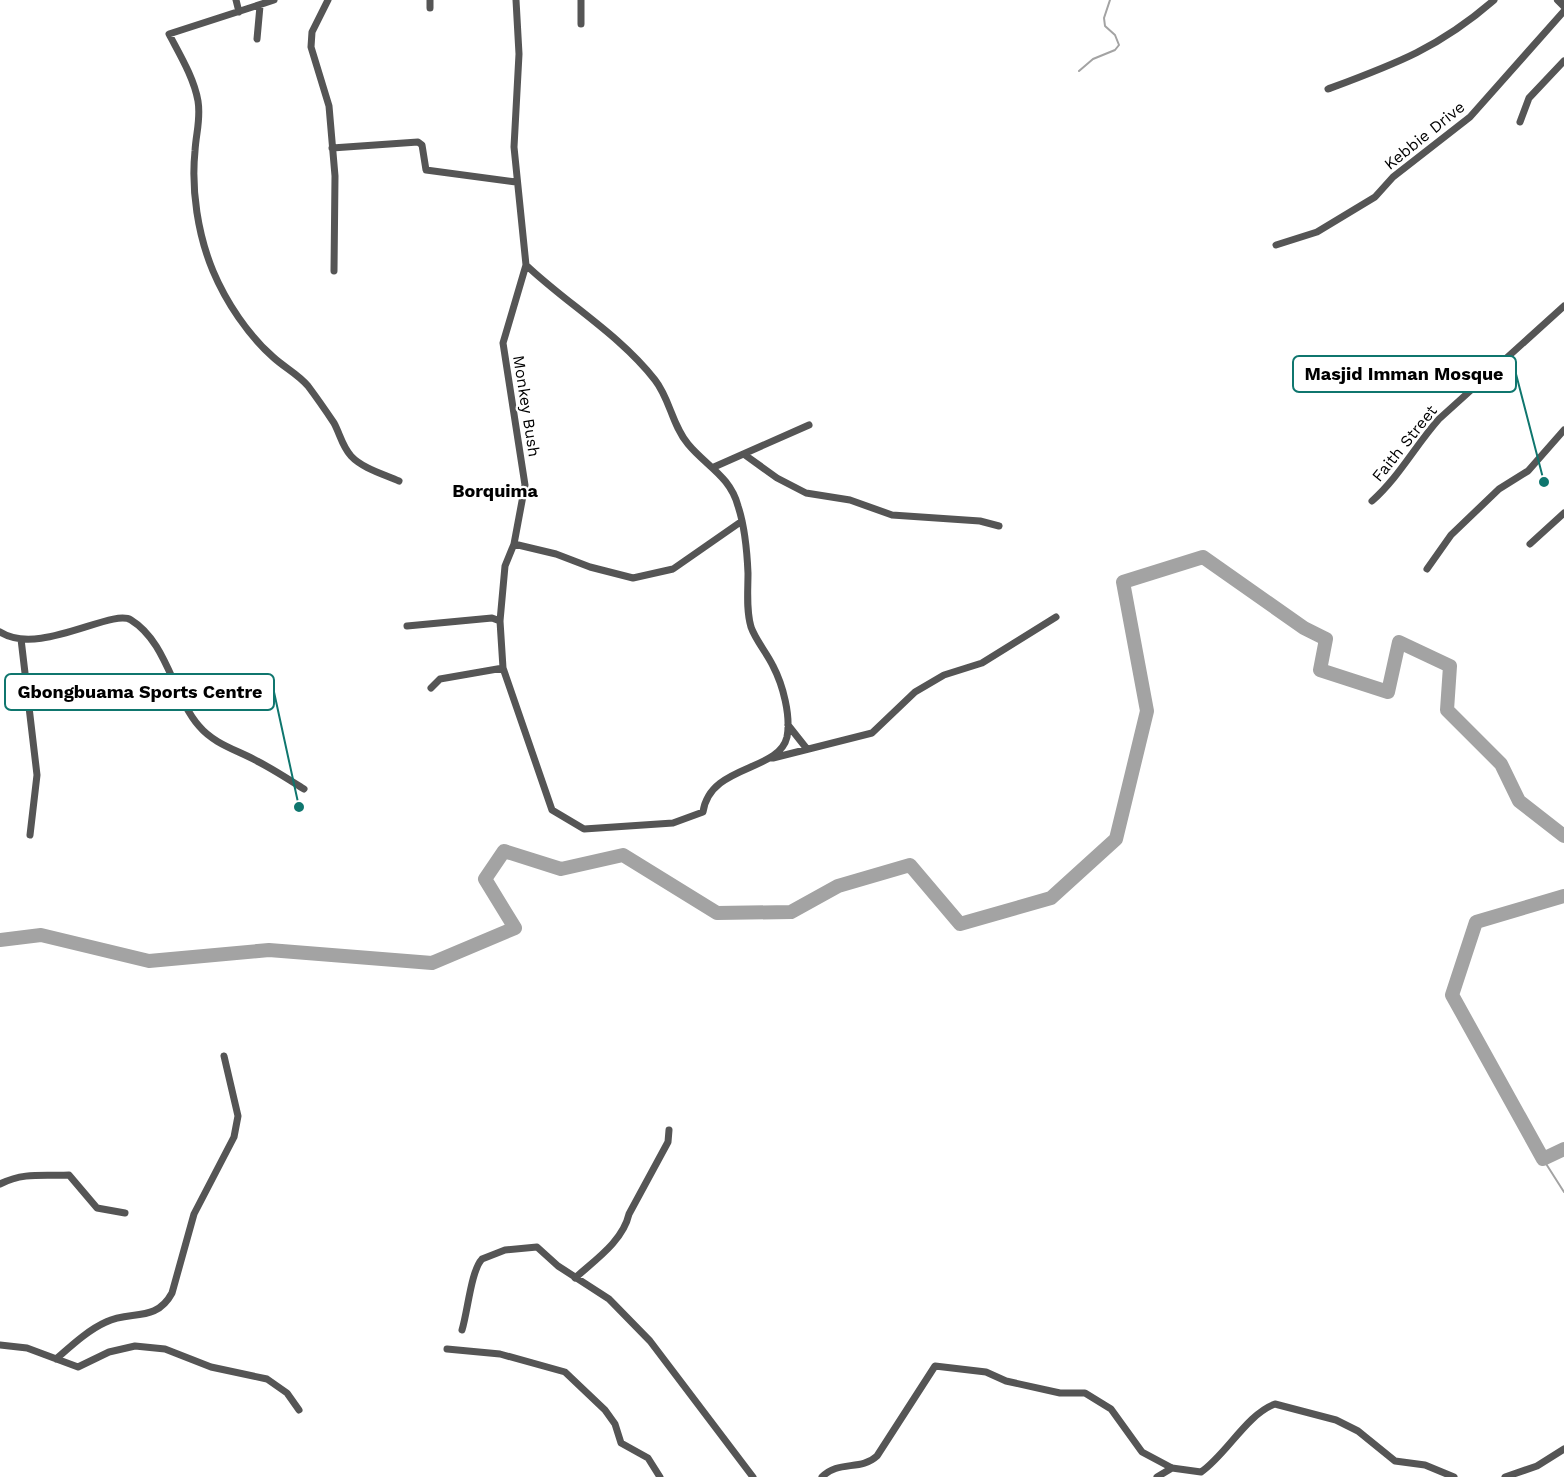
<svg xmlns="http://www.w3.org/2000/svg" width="1564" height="1477" viewBox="0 0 1564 1477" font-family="'Work Sans',sans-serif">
<rect width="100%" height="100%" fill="#fff"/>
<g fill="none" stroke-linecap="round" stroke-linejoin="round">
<path stroke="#a3a3a3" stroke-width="2" d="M1079,71L1093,59L1115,50L1119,45L1115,35L1105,26L1104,18L1110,0
M1543,1159L1564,1192"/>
<path stroke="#a3a3a3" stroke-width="14" d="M1564,896L1476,922L1452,995L1543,1159L1564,1149
M0,940L41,935L149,961L269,950L432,963L515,928L485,879L504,851L561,869L623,855L717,913L791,912L838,886L910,865L960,924L1051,898L1116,839L1147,711L1123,582L1203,557L1304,628L1326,639L1320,670L1388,692L1399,642L1450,666L1447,710L1501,764L1519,801L1564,836"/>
<path stroke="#555" stroke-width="7" d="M236,0L239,12
M274,0L169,34C180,55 194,78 198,101C201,119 196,133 195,151C191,190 198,235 213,271C226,302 248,335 273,357C285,368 298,374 308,386C317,398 326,411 334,423C340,434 342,446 351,456C362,468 383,474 399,481
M328,0L312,32L311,47L329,106L335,176L334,271
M516,0L519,54L514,147L526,265L503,343L525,485L514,544L505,566L500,621L503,668L552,810L584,829L673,823L703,812C710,764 779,772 787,737C791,716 783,685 773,666C767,653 756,641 751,627C746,610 748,591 748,573C747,550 745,527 738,506C730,476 706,466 688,444C672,425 670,399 655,380C619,334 567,304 526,265
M581,0V24
M430,8V0
M257,39L260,6
M1328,89C1395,64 1439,48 1494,0
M1520,122L1529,98L1564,61
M332,148L418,142L422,145L426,170L516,182
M1276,245L1317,232L1375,197L1393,177L1470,117L1564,11
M745,455L777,478L806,493L850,500L892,515L980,521L999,526
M714,467L809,425
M1372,501C1399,477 1415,446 1439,419L1564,306
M514,544L556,554L590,567L633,578L673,569L742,521
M1530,544L1564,513
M1427,569L1451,535L1499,489L1528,471L1564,430
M407,626L492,618L500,621
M0,632C39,657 112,608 131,620C167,642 173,696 199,726C214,744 237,750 257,761C273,769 288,779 304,789
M21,639L37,775L30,835
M431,688L440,679L503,668
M788,725L807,749
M773,758L872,733L915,692L944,675L982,663L1056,617
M0,1184C24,1172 43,1176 69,1175L97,1208L125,1213
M575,1278C595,1260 623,1241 629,1214L668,1142L669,1130
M462,1330C468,1310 471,1271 482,1259L505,1250L537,1247L558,1266L609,1299L650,1341L753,1477
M0,1345L27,1348L78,1367L109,1352L135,1346L165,1349L211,1367L267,1379L287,1393L299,1410
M447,1349L500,1354L565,1372L605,1410L615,1424L621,1443L648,1458L660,1477
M56,1359C71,1346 88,1330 106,1322C130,1310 156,1323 172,1293L194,1214L234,1137L238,1116L224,1056
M822,1477C838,1460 861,1471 877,1456L935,1366L986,1372L1006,1381L1060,1393H1085L1111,1409L1142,1452L1172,1468L1201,1472C1226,1455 1247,1414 1275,1404L1336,1420L1358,1431L1395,1461L1425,1465L1454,1477
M1157,1477L1172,1468
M1505,1477L1537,1466L1564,1449"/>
<path stroke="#555" stroke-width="8" d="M1558,0L1564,6"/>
</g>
<g text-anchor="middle" stroke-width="4.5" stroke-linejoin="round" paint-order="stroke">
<g font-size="16" fill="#000" stroke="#fff">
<text transform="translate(1424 135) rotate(-39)" y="6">Kebbie Drive</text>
<text transform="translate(527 406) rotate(81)" y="6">Monkey Bush</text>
<text transform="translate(1404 443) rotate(-51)" y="6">Faith Street</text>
</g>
<g font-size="18" font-weight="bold" fill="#000" stroke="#fff">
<text x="495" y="497">Borquima</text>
</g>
</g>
<path fill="none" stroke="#0f766e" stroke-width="2" d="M1544 482L1516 374M299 807L274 692"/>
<g fill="#0f766e" stroke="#fff" stroke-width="2">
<circle cx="1544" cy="482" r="6"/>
<circle cx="299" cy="807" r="6"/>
</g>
<g fill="#fff" stroke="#0f766e" stroke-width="2">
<rect x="1293" y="356" width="223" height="36" rx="6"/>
<rect x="5" y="674" width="269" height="36" rx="6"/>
</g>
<g font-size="18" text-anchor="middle" font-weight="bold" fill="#000">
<text x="1404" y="380">Masjid Imman Mosque</text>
<text x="140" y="698">Gbongbuama Sports Centre</text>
</g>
</svg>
